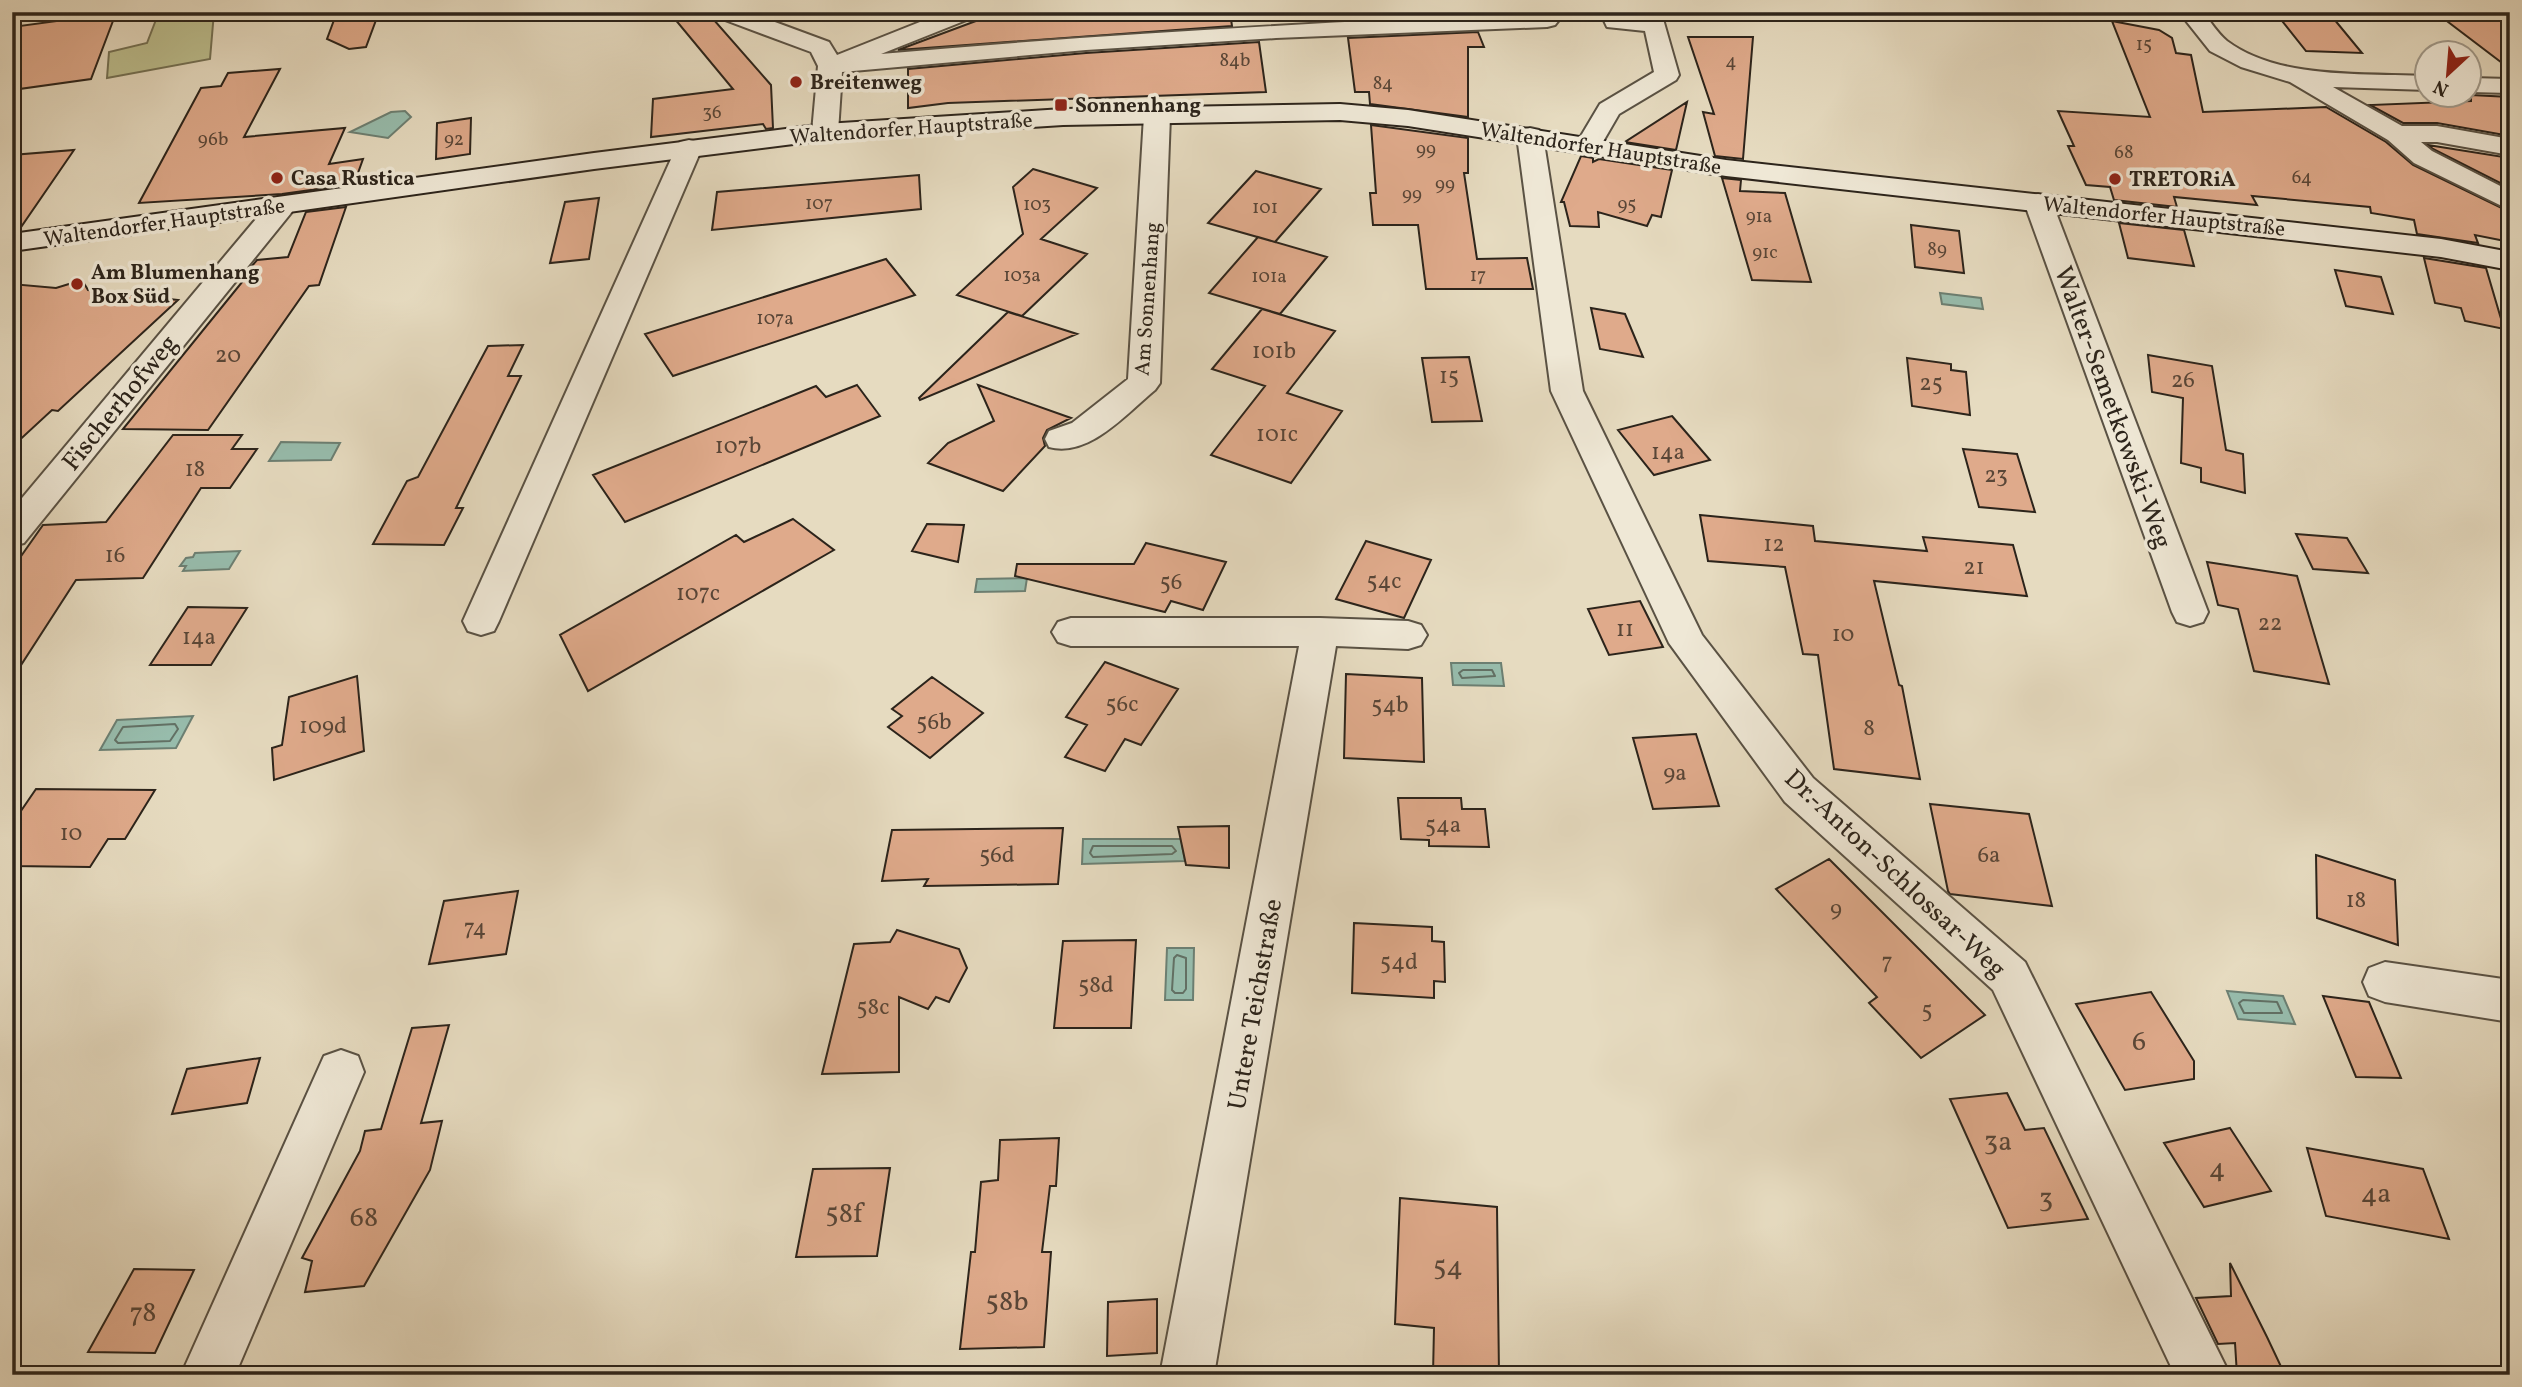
<svg xmlns="http://www.w3.org/2000/svg" width="2522" height="1387" viewBox="0 0 2522 1387" font-family="Vollkorn,serif">
<rect width="100%" height="100%" fill="#e6dbc0"/>
<filter id="stains"><feTurbulence type="fractalNoise" baseFrequency=".00286" numOctaves="4"/><feColorMatrix values="0 0 0 0 .2 0 0 0 0 .09 0 0 0 0 .02 0 0 0 .5 -.17"/></filter>
<radialGradient id="worn" r=".72"><stop offset=".6" stop-color="#630" stop-opacity="0"/><stop offset="1" stop-color="#630" stop-opacity=".3"/></radialGradient>
<path fill="#bcbe8e" stroke="#747154" stroke-width="2" d="M159,12H214L210,59L107,78L109,52L147,43Z"/>
<path fill="#97bcac" stroke="#6c7f72" stroke-width="2" d="M405,111L411,117L388,138L350,132L391,112Z
M1940,293L1981,298L1983,309L1942,304Z
M281,442L340,443L331,460L269,461Z
M240,551L229,569L183,571L186,566H180L186,558L193,557L195,553Z
M1027,578L1025,591L975,592L977,579Z
M1451,663H1501L1504,686L1453,685Z
M193,716L176,748L100,750L117,720Z
M1083,839H1181L1185,861L1082,864Z
M1167,948H1194L1193,1000H1165Z
M2227,991L2283,996L2295,1024L2238,1019Z"/>
<g fill="none" stroke-linecap="round" stroke-linejoin="round">
<path stroke="#627064" stroke-width="2" d="M1463,670H1492L1495,676L1462,678L1459,673Z
M175,724L178,729L170,741L118,743L115,740L123,727Z
M1093,846H1172L1176,851L1172,854L1093,857L1090,853Z
M1177,955L1186,958V989L1183,993H1175L1172,990L1174,958Z
M2243,1000L2277,1002L2282,1013H2244L2239,1003Z"/>
</g>
<path fill="#dfaa8b" stroke="#2c241b" stroke-width="2" d="M337,12H379L366,47L349,49L327,39Z
M669,12H707L771,85L773,128L766,129L763,124L651,137L653,99L733,89Z
M1000,12H1230L1232,26L898,50Z
M2435,12H2510V69Z
M116,13L91,79L12,90V27Z
M2279,17L2334,19L2362,53L2306,51Z
M2112,21L2159,30L2172,38L2176,53L2191,55L2203,112L2326,107L2386,142L2413,165L2510,212V242L2475,235L2478,243L2417,234L2414,220L2371,213L2370,207L2252,196L2257,205L2174,197L2177,207L2114,200L2110,187L2086,185L2068,146H2074L2058,111L2150,117Z
M1478,32L1484,47H1468V117L1370,104L1369,92H1355L1348,38Z
M1688,37H1753L1743,159L1715,156L1703,112L1714,114Z
M1259,42L1266,92L948,103L908,108V69L1086,53Z
M280,69L244,137L345,128L329,164L363,159L354,184L282,194L139,203L201,88L221,86L228,73Z
M2471,95L2510,97V136L2437,123H2403L2370,105L2471,101Z
M1687,102L1676,150L1625,142Z
M471,118L470,154L436,159L437,123Z
M1371,125L1468,138V173H1464L1477,259L1527,258L1533,289H1426L1418,225H1373L1370,193H1376Z
M2428,145L2510,158V188L2433,149Z
M74,150L19,230L12,231V155Z
M1581,156L1593,158V162L1599,159L1672,170L1661,217L1652,215L1647,226L1598,212L1599,227L1570,226L1564,202H1561Z
M1033,169L1097,188L1041,239L1087,254L1022,316L957,295L1023,234L1013,187Z
M1256,171L1321,189L1275,242L1208,223Z
M919,175L921,209L712,230L717,192Z
M1722,178L1741,180L1740,191L1785,193L1811,282L1752,280Z
M599,198L589,259L550,263L565,202Z
M346,207L319,285L309,286L208,430L123,429L247,276L245,274L257,260L288,257L306,212Z
M2119,223L2184,230L2194,266L2128,258Z
M1911,225L1959,231L1964,273L1915,267Z
M1258,237L1327,257L1280,314L1209,293Z
M2424,258L2486,268L2504,329L2465,321L2461,308L2435,303Z
M886,259L915,295L673,376L645,334Z
M2335,270L2381,277L2393,314L2346,306Z
M82,280L88,290L178,300L58,411L52,410L12,447V284L56,288Z
M1591,308L1625,314L1643,357L1600,349Z
M1262,309L1335,331L1287,393L1342,411L1291,483L1211,455L1265,386L1212,369Z
M1008,312L1077,334L920,400L919,398Z
M523,345L508,376H521L456,508H463L444,545L373,544L407,481L418,477L488,346Z
M2148,355L2212,366L2226,450L2243,454L2245,493L2201,482V468L2181,463L2183,398L2152,392Z
M1469,357L1482,421L1432,422L1422,358Z
M1907,358L1951,364V370L1966,372L1970,415L1912,406Z
M857,385L880,416L625,522L593,475L816,386L826,397Z
M978,385L1071,418L1047,430L1043,438L1045,446L1003,491L928,463L948,443L994,421Z
M1672,416L1710,460L1654,475L1618,430Z
M173,435H242L232,449H257L230,488H201L143,578L76,580L12,679V569L43,525L106,522Z
M1963,449L2017,454L2035,512L1979,507Z
M1700,515L1813,526L1815,541L1927,551L1923,537L2013,545L2027,596L1874,581L1899,685L1902,686L1920,779L1834,769L1818,655L1803,654L1785,567L1708,561Z
M793,519L834,550L588,691L560,635L736,535L744,542Z
M927,524L964,525L958,562L912,551Z
M2296,534L2347,538L2368,573L2313,569Z
M1366,541L1431,560L1404,618L1336,599Z
M1146,543L1226,562L1203,610L1171,601L1165,612L1015,576L1017,564H1134Z
M2207,562L2297,576L2329,684L2254,671L2238,609L2218,605Z
M1640,601L1663,647L1609,655L1588,609Z
M188,607L247,608L211,665H150Z
M1105,662L1178,689L1141,745L1125,739L1105,771L1065,757L1087,725L1066,717Z
M1346,674L1422,678L1424,762L1344,758Z
M357,676L364,751L274,780L272,748L282,745L289,697Z
M932,677L983,713L930,758L888,727L902,716L892,709Z
M1696,734L1719,806L1653,809L1633,738Z
M36,789L155,790L125,839H108L90,867L12,866V824Z
M1398,798H1461L1462,809H1485L1489,847L1429,846V840L1401,839Z
M1930,804L2029,814L2052,906L1950,894L1948,891Z
M1229,826V868L1186,865L1178,827Z
M1063,828L1058,884L924,886L928,879L882,881L892,830Z
M2316,855L2395,880L2398,945L2317,918Z
M1829,859L1985,1015L1921,1058L1869,1003L1877,997L1776,889Z
M518,891L506,954L429,964L444,901Z
M1354,923L1432,927V941L1444,942L1445,982L1434,981V998L1352,993Z
M897,930L959,949L967,968L949,1002L936,997L928,1009L899,997V1072L822,1074L854,944L890,942Z
M1136,940L1131,1028H1054L1063,941Z
M2151,992L2194,1061V1079L2125,1090L2076,1004Z
M2323,996L2369,1002L2401,1078L2356,1077Z
M449,1025L421,1123L442,1121L430,1170L364,1286L305,1292L312,1261L302,1258L360,1151L365,1131L381,1129L412,1028Z
M260,1058L247,1103L172,1114L187,1069Z
M2007,1093L2025,1130L2044,1128L2088,1219L2008,1228L1950,1099Z
M2230,1128L2271,1191L2204,1207L2164,1143Z
M1059,1138L1056,1186H1050L1042,1252H1051L1044,1347L960,1349L971,1252H975L981,1182L998,1180L1000,1140Z
M2307,1148L2423,1169L2449,1239L2326,1216Z
M890,1168L877,1256L796,1257L813,1169Z
M1400,1198L1497,1207L1499,1375H1433L1434,1328L1395,1324Z
M2230,1263L2267,1337L2285,1375H2237L2235,1343L2218,1344L2196,1298L2231,1296Z
M134,1269L194,1270L155,1353L88,1352Z
M1157,1299V1353L1107,1356L1108,1302Z"/>
<g fill="none" stroke-linecap="round" stroke-linejoin="round">
<g stroke="#5a5244" stroke-width="4">
<path id="minor" d="M714,12H748L829,42L837,55L945,12H977L974,17L881,54C1103,34 1325,22 1547,13L1555,15L1559,20L1555,25L1547,27L1276,38L1086,50L842,72L838,132L834,137L825,140L816,137L812,132L818,66L811,52L717,17Z
M1600,12H1624L1625,15L1663,19L1679,75L1676,80L1619,114L1597,152L1588,154L1579,152L1575,146L1600,104L1654,72L1645,31L1607,27Z
M2179,12H2203C2210,21 2218,34 2227,41C2279,80 2366,73 2428,76V90L2333,87L2402,126H2437L2510,139V155L2437,142H2421L2432,151L2510,191V210L2414,163L2388,140L2290,82L2241,67L2210,51Z
M2470,78L2510,79V93L2470,92Z
M1157,108L1166,111L1170,116L1160,383L1155,390C1127,413 1089,458 1049,447L1045,439L1049,431L1072,423L1128,379L1144,116L1148,111Z
M1530,128L1539,130L1543,136L1583,391L1702,635L1813,778L2025,962L2230,1375H2175L1993,990L1785,802L1669,643L1551,391L1517,136L1521,130Z
M689,140L698,142L702,148L499,621L494,631L481,635L468,631L463,621L676,148L680,142Z
M2038,194L2048,196L2052,202L2208,612L2203,622L2190,626L2177,622L2172,612L2024,202L2028,196Z
M281,199L291,201L295,207L291,213L24,543L12,546V510L271,201Z
M1071,618H1320L1408,621L1421,625L1427,635L1421,645L1408,649L1336,646L1214,1375H1160L1299,646H1071L1058,642L1052,632L1058,622Z
M2385,962L2510,980V1022L2385,1002L2369,996L2363,982L2369,968Z
M341,1050L358,1056L364,1072L235,1375H181L324,1056Z"/>
</g>
<g stroke="#2c241b" stroke-width="4">
<path id="secondary" d="M1340,104L1408,110L1726,160L2441,239L2510,252V270L2441,257L1726,176L1408,126L1340,120L1063,125L825,140L594,169L12,251V234L594,153L825,124L1063,109Z"/>
</g>
<use href="#minor" fill="#efe8d6" fill-rule="evenodd"/>
<use href="#secondary" fill="#efe8d6" fill-rule="evenodd"/>
</g>
<g fill="#8f2418" stroke="#efe8d6" stroke-width="2.5">
<circle cx="796" cy="82" r="7"/>
<rect x="1054" y="98" width="14" height="14" rx="3.5"/>
<circle cx="277" cy="178" r="7"/>
<circle cx="2115" cy="179" r="7"/>
<circle cx="77" cy="284" r="7"/>
</g>
<g text-anchor="middle" stroke-width="7" stroke-linejoin="round" paint-order="stroke">
<g font-size="19" fill="#594637">
<text x="2144" y="50">15</text>
<text x="1235" y="66">84b</text>
<text x="1731" y="67">4</text>
<text x="1383" y="89">84</text>
<text x="712" y="118">36</text>
<text x="213" y="145">96b</text>
<text x="454" y="145">92</text>
<text x="1426" y="155">99</text>
<text x="2124" y="158">68</text>
<text x="2302" y="183">64</text>
<text x="1445" y="190">99</text>
<text x="1412" y="200">99</text>
<text x="819" y="209">107</text>
<text x="1037" y="210">103</text>
<text x="1627" y="210">95</text>
<text x="1265" y="213">101</text>
<text x="1759" y="222">91a</text>
<text x="1937" y="255">89</text>
<text x="1765" y="258">91c</text>
<text x="1022" y="281">103a</text>
<text x="1478" y="281">17</text>
<text x="1269" y="282">101a</text>
<text x="775" y="324">107a</text>
</g>
<g font-size="21" font-weight="bold" fill="#2c241b" stroke="#efe8d6" text-anchor="start">
<text x="810" y="89">Breitenweg</text>
<text x="1075" y="112">Sonnenhang</text>
<text x="291" y="185">Casa Rustica</text>
<text x="2129" y="186">TRETORiA</text>
<text x="91" y="279">Am Blumenhang<tspan x="91" dy="24">Box Süd</tspan></text>
</g>
<g font-size="21" fill="#2c241b" stroke="#efe8d6">
<text transform="translate(911 128) rotate(-4)" y="7">Waltendorfer Hauptstraße</text>
<text transform="translate(1601 148) rotate(9)" y="7">Waltendorfer Hauptstraße</text>
<text transform="translate(2164 216) rotate(6)" y="7">Waltendorfer Hauptstraße</text>
<text transform="translate(164 222) rotate(-8)" y="7">Waltendorfer Hauptstraße</text>
<text transform="translate(1147 299) rotate(-86)" y="7">Am Sonnenhang</text>
</g>
<g font-size="23" fill="#594637">
<text x="1274" y="358">101b</text>
<text x="228" y="362">20</text>
<text x="1449" y="383">15</text>
<text x="2183" y="387">26</text>
<text x="1931" y="390">25</text>
<text x="1277" y="441">101c</text>
<text x="738" y="453">107b</text>
<text x="1668" y="459">14a</text>
<text x="195" y="476">18</text>
<text x="1996" y="482">23</text>
<text x="1774" y="551">12</text>
<text x="115" y="562">16</text>
<text x="1974" y="574">21</text>
<text x="1384" y="588">54c</text>
<text x="1171" y="589">56</text>
<text x="698" y="600">107c</text>
<text x="2270" y="630">22</text>
<text x="1625" y="636">11</text>
<text x="1843" y="641">10</text>
<text x="199" y="644">14a</text>
<text x="1122" y="711">56c</text>
<text x="1390" y="712">54b</text>
<text x="934" y="729">56b</text>
<text x="323" y="733">109d</text>
<text x="1869" y="735">8</text>
<text x="1675" y="780">9a</text>
<text x="1443" y="832">54a</text>
<text x="71" y="840">10</text>
<text x="997" y="862">56d</text>
<text x="1989" y="862">6a</text>
<text x="2356" y="907">18</text>
<text x="1836" y="916">9</text>
<text x="475" y="935">74</text>
<text x="1399" y="969">54d</text>
<text x="1887" y="969">7</text>
<text x="1096" y="992">58d</text>
<text x="873" y="1014">58c</text>
<text x="1927" y="1017">5</text>
</g>
<g font-size="26" fill="#2c241b" stroke="#efe8d6">
<text transform="translate(119 402) rotate(-51)" y="9">Fischerhofweg</text>
<text transform="translate(2114 407) rotate(70)" y="9">Walter-Semetkowski-Weg</text>
<text transform="translate(1896 873) rotate(43)" y="9">Dr.-Anton-Schlossar-Weg</text>
<text transform="translate(1254 1004) rotate(-80)" y="9">Untere Teichstraße</text>
</g>
<g font-size="28" fill="#594637">
<text x="2139" y="1050">6</text>
<text x="1998" y="1150">3a</text>
<text x="2217" y="1177">4</text>
<text x="2376" y="1202">4a</text>
<text x="2046" y="1207">3</text>
<text x="844" y="1222">58f</text>
<text x="364" y="1226">68</text>
<text x="1448" y="1275">54</text>
<text x="1007" y="1310">58b</text>
<text x="143" y="1321">78</text>
</g>
</g>
<rect width="2522" height="1387" fill="none" stroke="#e6dbc0" stroke-width="42"/>
<rect x="14" y="14" width="2494" height="1359" fill="none" stroke="#2c241b" stroke-width="3.5"/>
<rect x="21" y="21" width="2480" height="1345" fill="none" stroke="#2c241b" stroke-width="2"/>
<g transform="translate(2448 74) rotate(206)"><circle r="33" fill="#efe8d6" stroke="#a19a8b" stroke-width="2"/>
<path d="M0-5L12 26L0 18L-12 26Z" fill="#8f2418"/>
<text y="-10" font-size="19" font-weight="bold" text-anchor="middle" fill="#2c241b">N</text>
</g>
<rect width="100%" height="100%" filter="url(#stains)"/>
<rect width="100%" height="100%" fill="url(#worn)"/>
</svg>
